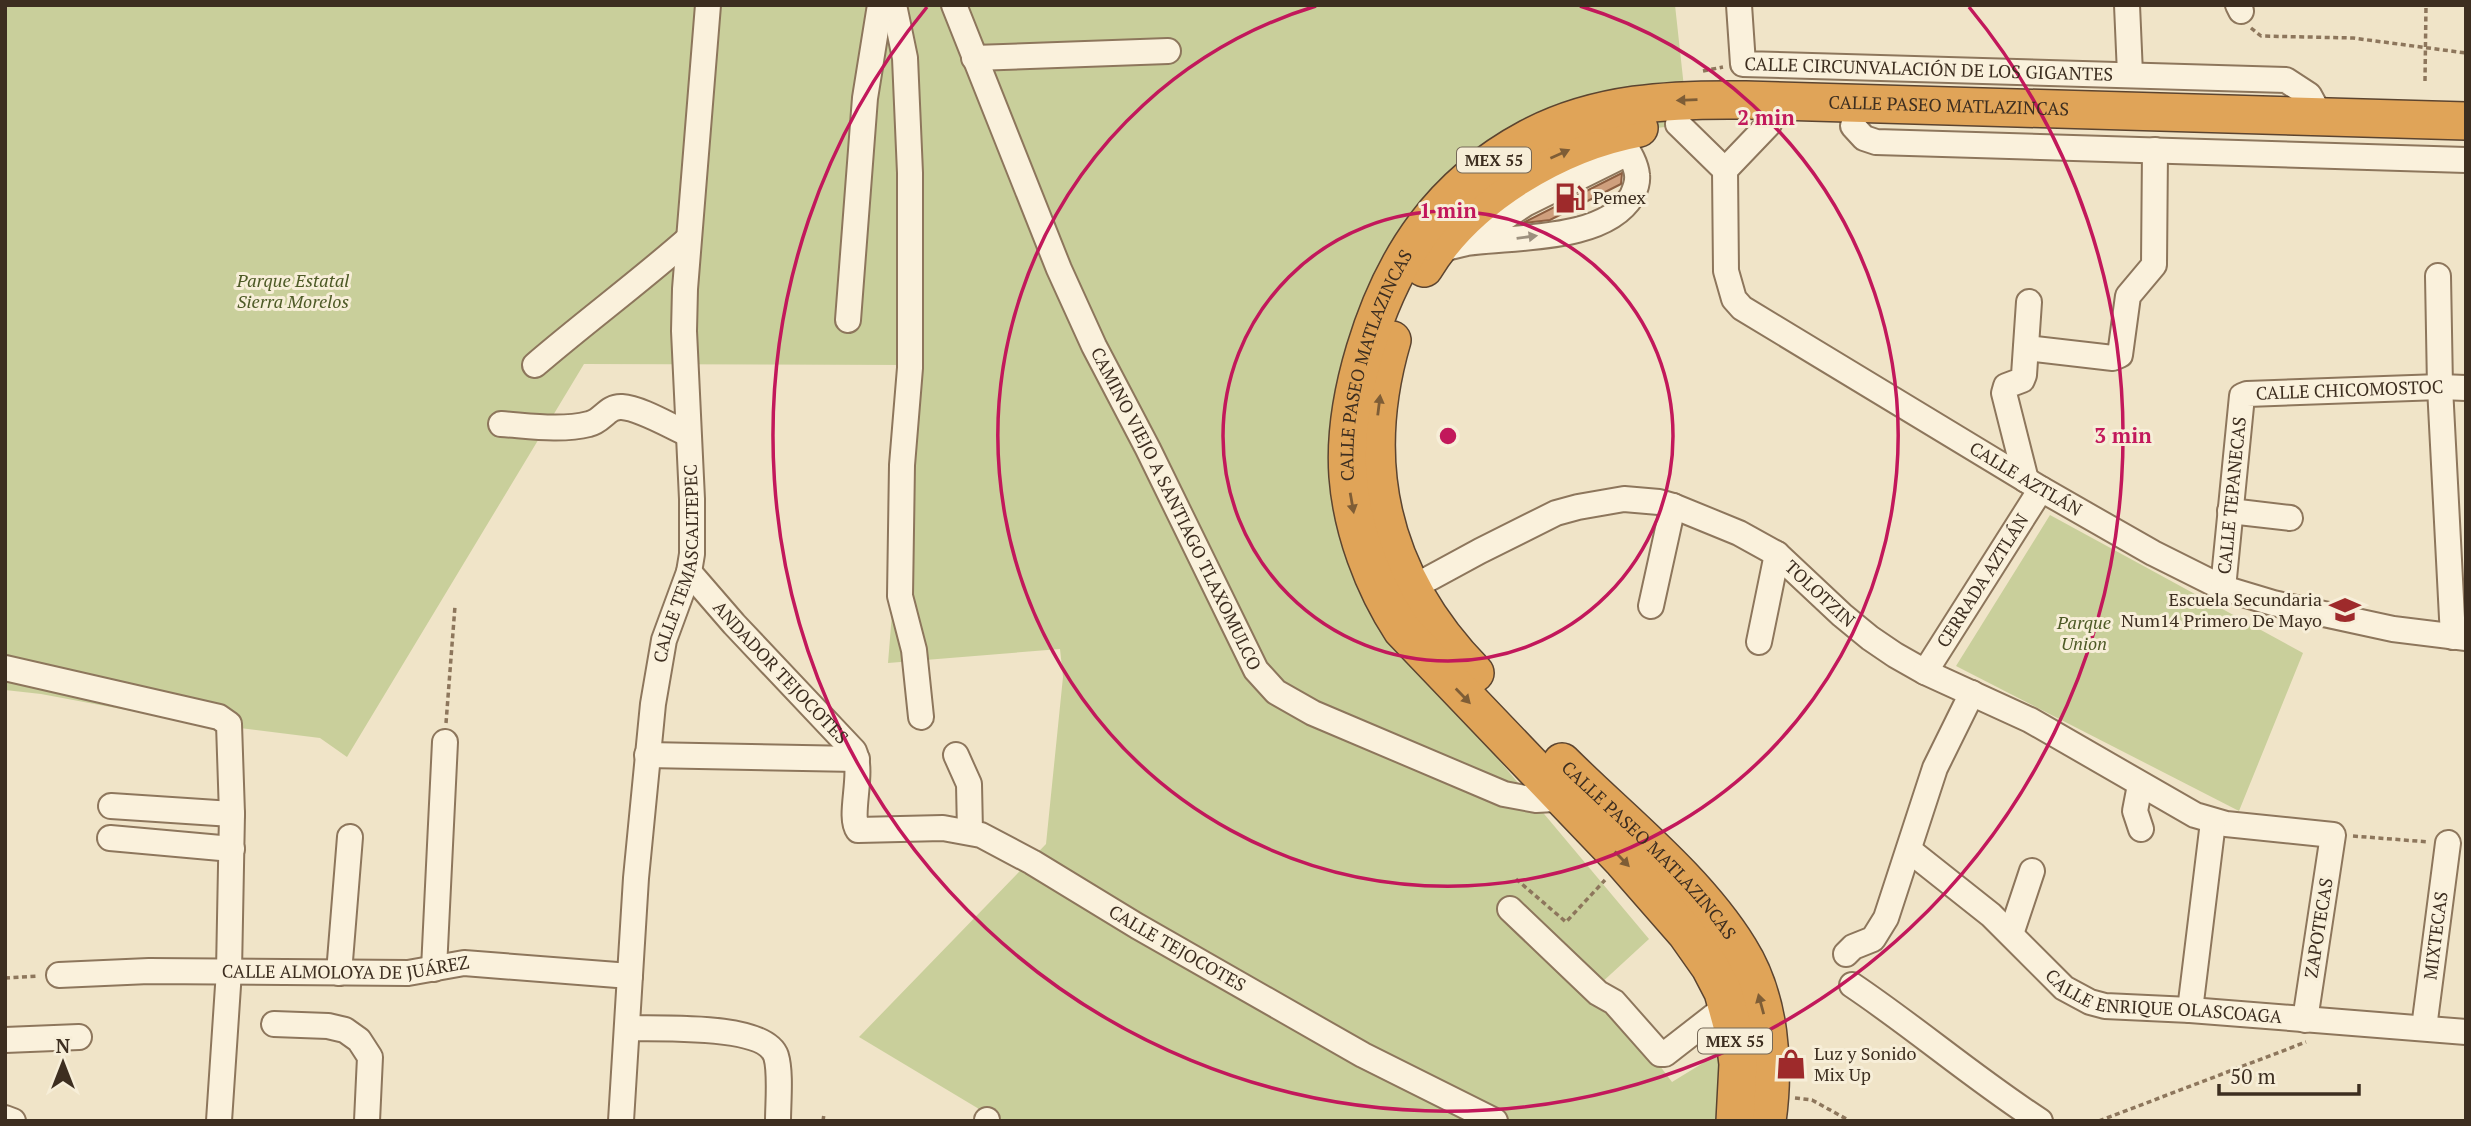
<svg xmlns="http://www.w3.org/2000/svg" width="2471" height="1126" viewBox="0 0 2471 1126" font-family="'PT Serif',serif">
<rect width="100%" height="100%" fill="#f0e4c8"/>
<path fill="#c9cf9b" d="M5,5H1675L1688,124L1610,134L1542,157L1382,305L1369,605L1649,939L1599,985L1672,1082L1721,1052L1736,1121H999L859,1037L1046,844L1063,677L1060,649L888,663L912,365L584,364L347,757L320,738L191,722L41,694L5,690Z
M2050,515L2303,653L2239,811L1956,666Z"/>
<path fill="#cf9f7d" stroke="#8d5f41" stroke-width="2" d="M1622,173L1621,184L1550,220L1523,223Z"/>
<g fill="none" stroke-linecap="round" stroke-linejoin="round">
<g stroke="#8d765c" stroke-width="28">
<g id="minor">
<path d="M894,5L905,58L910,173V368L902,465L900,596L914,650L921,717"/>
<path id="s1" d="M954,5L1059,269L1094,346L1148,449L1256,670L1276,692L1313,713L1504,794L1536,800L1572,798"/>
<path id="s2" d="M1739,5L1743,64L2286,80L2309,95L2321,117"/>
<path d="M2127,5L2130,74"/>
<path d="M2238,5L2241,11"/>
<path d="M974,58L1168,51"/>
<path d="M1678,124L1725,170"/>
<path id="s3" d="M1769,124L1725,170L1726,271L1734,299L1742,308L2041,489L2153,553L2223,588L2273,603L2393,629L2466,638"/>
<path d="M1853,126L1864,138L1876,142L2466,160"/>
<path d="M1469,241L1525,204L1628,153"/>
<path d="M1436,251C1446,248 1457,245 1467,243C1515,236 1604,242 1632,196C1635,189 1638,183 1637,175C1636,161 1624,145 1617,132"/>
<path d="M2438,276L2440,387L2453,637"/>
<path d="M848,320L865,98L880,5"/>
<path d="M2026,348L2113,358L2120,355L2128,296L2154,265L2155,150"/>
<path d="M535,365C585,322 638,283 688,239"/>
<path d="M501,424C530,426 561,431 589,424C603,421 607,406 622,407C640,408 670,426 688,434"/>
<path d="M2026,480L2004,393L2006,386L2022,380L2024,375L2029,302"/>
<path d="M2230,511L2290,518"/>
<path id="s4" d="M689,572L734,624L854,751C864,774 848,816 858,830L943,828L981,835L1032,862L1137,926L1363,1055L1495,1121"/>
<path id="s5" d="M2223,588L2242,396L2247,394L2440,387L2466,388"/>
<path id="s6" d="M1410,589L1480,551L1556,513L1578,507L1624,499L1659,502L1673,506L1739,533L1777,554L1842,615L1870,638L1895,655L1925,672L2030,720L2195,815L2226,824L2333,835L2305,1020"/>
<path d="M1651,606L1673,506"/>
<path d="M1759,642L1777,554"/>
<path d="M5,668L219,717L229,724L232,814L229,971L219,1121"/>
<path id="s7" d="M1925,672L2041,489"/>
<path d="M647,755L857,759"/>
<path d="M956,755L969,784L970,832"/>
<path d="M2140,785L2135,811L2141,829"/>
<path d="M111,806L232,814"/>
<path d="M110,838L232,849"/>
<path id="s8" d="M1909,850L1991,915L2064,988L2090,1002L2105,1006L2190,1010L2466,1032"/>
<path d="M1510,909L1598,993L1614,1002L1660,1054H1665L1728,1005"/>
<path d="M2011,934L2032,871"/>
<path d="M1846,954L1853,947L1873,939L1886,918L1935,768L1972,693"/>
<path d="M434,969L445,742"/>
<path d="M339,973L350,837"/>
<path id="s9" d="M59,975L149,971L408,973L464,963L630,976"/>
<path d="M1852,985C1916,1028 1975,1079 2040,1121"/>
<path d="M2190,1010L2213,822"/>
<path d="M274,1024L328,1026L345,1030L359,1040L370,1057L367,1121"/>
<path d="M627,1028C657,1029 765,1023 776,1056C781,1072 778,1103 778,1121"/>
<path id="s10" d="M2424,1028L2448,843"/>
<path d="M5,1040L79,1037"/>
<path d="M5,1118L13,1121"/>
<path id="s11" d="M621,1121L636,878L653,704L664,640L689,572L692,554V499L684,331L685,289L708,5"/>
<path d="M987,1121V1120"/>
</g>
</g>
<g stroke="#5b4430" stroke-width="40">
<g id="highway">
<path d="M1424,268C1468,196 1558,143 1639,128"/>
<path d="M1392,340C1355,467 1383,579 1475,673"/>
<path id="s12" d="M1562,762C1621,821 1695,878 1739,949C1770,998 1775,1064 1767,1121"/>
<path id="s13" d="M1735,1121L1738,1064L1734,1032L1723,992L1710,967L1686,933L1623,861L1402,630C1373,586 1352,529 1348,476C1345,434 1353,390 1365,350C1393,257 1441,185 1529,138C1597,102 1671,99 1746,100L2466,121"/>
</g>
</g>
<path stroke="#8d765c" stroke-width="3.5" stroke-dasharray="5 3.5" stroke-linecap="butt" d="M2251,28L2261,36L2353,38L2466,53
M1703,71L1723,67
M2425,81L2426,5
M446,723L455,606
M2353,836L2429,842
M1516,879L1566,922L1605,880
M5,978L38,976
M1795,1098L1812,1100L1850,1121
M823,1121L824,1114
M2099,1121L2306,1042"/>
<use href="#minor" stroke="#faf1dc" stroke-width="24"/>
<use href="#highway" stroke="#e0a458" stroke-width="37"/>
</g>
<defs><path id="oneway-solid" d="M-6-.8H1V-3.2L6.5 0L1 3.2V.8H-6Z" transform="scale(1.75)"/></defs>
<g fill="#7e5d36">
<use href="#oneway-solid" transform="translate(1687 100) rotate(178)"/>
<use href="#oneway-solid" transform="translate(1560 154) rotate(-24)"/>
<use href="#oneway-solid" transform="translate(1379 405) rotate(-83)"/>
<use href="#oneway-solid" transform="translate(1352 503) rotate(80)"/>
<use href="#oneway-solid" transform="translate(1463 696) rotate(46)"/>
<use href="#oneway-solid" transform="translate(1622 859) rotate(46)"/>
<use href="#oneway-solid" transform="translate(1761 1004) rotate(-105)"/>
</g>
<use fill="#9c907e" href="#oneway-solid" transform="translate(1527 237) rotate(-8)"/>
<g fill="none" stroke="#c2185b" stroke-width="3.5">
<circle cx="1448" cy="436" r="225"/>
<path d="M1580 6A450 450 0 1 1 1316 6"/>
<path d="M1969 7A675 675 0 1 1 927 7"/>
</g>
<defs>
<g id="fuel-bare" transform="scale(2.415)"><path d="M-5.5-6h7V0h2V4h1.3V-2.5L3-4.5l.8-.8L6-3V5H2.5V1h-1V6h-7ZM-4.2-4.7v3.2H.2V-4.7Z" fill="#9e2a2b" stroke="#f7eed8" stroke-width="2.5" paint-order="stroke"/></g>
<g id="school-bare" transform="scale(2.415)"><path d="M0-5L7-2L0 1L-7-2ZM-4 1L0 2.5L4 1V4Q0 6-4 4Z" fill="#9e2a2b" stroke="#f7eed8" stroke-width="2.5" paint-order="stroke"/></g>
<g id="shop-bare" transform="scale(2.415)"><path d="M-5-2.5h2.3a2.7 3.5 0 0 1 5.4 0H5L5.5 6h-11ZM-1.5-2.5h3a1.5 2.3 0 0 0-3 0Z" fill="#9e2a2b" stroke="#f7eed8" stroke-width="2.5" paint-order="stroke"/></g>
</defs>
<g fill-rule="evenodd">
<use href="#fuel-bare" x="1570" y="198"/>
<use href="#school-bare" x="2345" y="610"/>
<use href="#shop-bare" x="1791" y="1064"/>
</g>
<g text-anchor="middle" stroke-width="6" stroke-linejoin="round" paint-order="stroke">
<g fill="#f7eed8" stroke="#756857" stroke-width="2">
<rect x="1457" y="147.5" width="74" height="25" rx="5"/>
<rect x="1698" y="1028.5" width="74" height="25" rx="5"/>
</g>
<g font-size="16" font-weight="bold" fill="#3d2e20">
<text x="1494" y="166">MEX 55</text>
<text x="1735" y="1047">MEX 55</text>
</g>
<g font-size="18" fill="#3d2e20" stroke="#f7eed8">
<text dy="6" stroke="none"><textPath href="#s2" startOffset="245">CALLE CIRCUNVALACIÓN DE LOS GIGANTES</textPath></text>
<text dy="6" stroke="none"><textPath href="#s13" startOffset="1610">CALLE PASEO MATLAZINCAS</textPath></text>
<text dy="6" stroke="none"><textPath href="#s13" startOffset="896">CALLE PASEO MATLAZINCAS</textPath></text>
<text dy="6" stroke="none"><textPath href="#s5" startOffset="301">CALLE CHICOMOSTOC</textPath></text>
<text dy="6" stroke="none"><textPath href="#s3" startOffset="537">CALLE AZTLÁN</textPath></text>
<text dy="6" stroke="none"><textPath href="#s5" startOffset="93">CALLE TEPANECAS</textPath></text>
<text dy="6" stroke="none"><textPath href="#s1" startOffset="551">CAMINO VIEJO A SANTIAGO TLAXOMULCO</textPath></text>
<text dy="6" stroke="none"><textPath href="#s11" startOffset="562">CALLE TEMASCALTEPEC</textPath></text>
<text dy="6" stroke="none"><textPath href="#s7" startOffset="108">CERRADA AZTLÁN</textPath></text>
<text dy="6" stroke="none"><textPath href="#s6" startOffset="457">TOLOTZIN</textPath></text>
<text dy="6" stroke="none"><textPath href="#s4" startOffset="136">ANDADOR TEJOCOTES</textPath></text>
<text dy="6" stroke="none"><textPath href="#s12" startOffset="124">CALLE PASEO MATLAZINCAS</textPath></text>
<text transform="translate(2319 928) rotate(-81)" y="6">ZAPOTECAS</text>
<text dy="6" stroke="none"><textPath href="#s10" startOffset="93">MIXTECAS</textPath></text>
<text dy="6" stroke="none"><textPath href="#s4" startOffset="674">CALLE TEJOCOTES</textPath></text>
<text dy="6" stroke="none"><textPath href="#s9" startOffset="287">CALLE ALMOLOYA DE JUÁREZ</textPath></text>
<text dy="6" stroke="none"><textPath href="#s8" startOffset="308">CALLE ENRIQUE OLASCOAGA</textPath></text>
</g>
<g font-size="18" fill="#3d2e20" stroke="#f7eed8" text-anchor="start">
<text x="1593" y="204">Pemex</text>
<text x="2322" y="606" text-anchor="end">Escuela Secundaria<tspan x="2322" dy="21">Num14 Primero De Mayo</tspan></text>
<text x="1814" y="1060">Luz y Sonido<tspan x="1814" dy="21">Mix Up</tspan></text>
</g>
<g font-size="18" font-style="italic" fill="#4d5a26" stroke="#f7eed8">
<text x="293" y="287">Parque Estatal<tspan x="293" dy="21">Sierra Morelos</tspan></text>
<text x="2084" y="629">Parque<tspan x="2084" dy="21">Union</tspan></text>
</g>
</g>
<circle cx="1448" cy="436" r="10" fill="#c2185b" stroke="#f7eed8" stroke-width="3.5"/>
<g font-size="21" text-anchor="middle" font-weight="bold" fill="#c2185b" stroke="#f7eed8" stroke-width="6" stroke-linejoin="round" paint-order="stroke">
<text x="1766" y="125">2 min</text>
<text x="1448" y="218">1 min</text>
<text x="2123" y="443">3 min</text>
</g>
<rect width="2471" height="1126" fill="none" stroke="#3d2e20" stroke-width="14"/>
<g transform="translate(63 1063)" stroke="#f7eed8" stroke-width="5" paint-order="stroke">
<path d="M0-5L12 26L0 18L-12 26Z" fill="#3d2e20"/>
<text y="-10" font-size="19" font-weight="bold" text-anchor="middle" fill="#3d2e20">N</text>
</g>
<path d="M2219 1084v10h140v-10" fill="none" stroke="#3d2e20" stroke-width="3.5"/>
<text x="2230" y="1084" font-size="21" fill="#3d2e20" stroke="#f7eed8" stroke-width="5" paint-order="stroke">50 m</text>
</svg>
